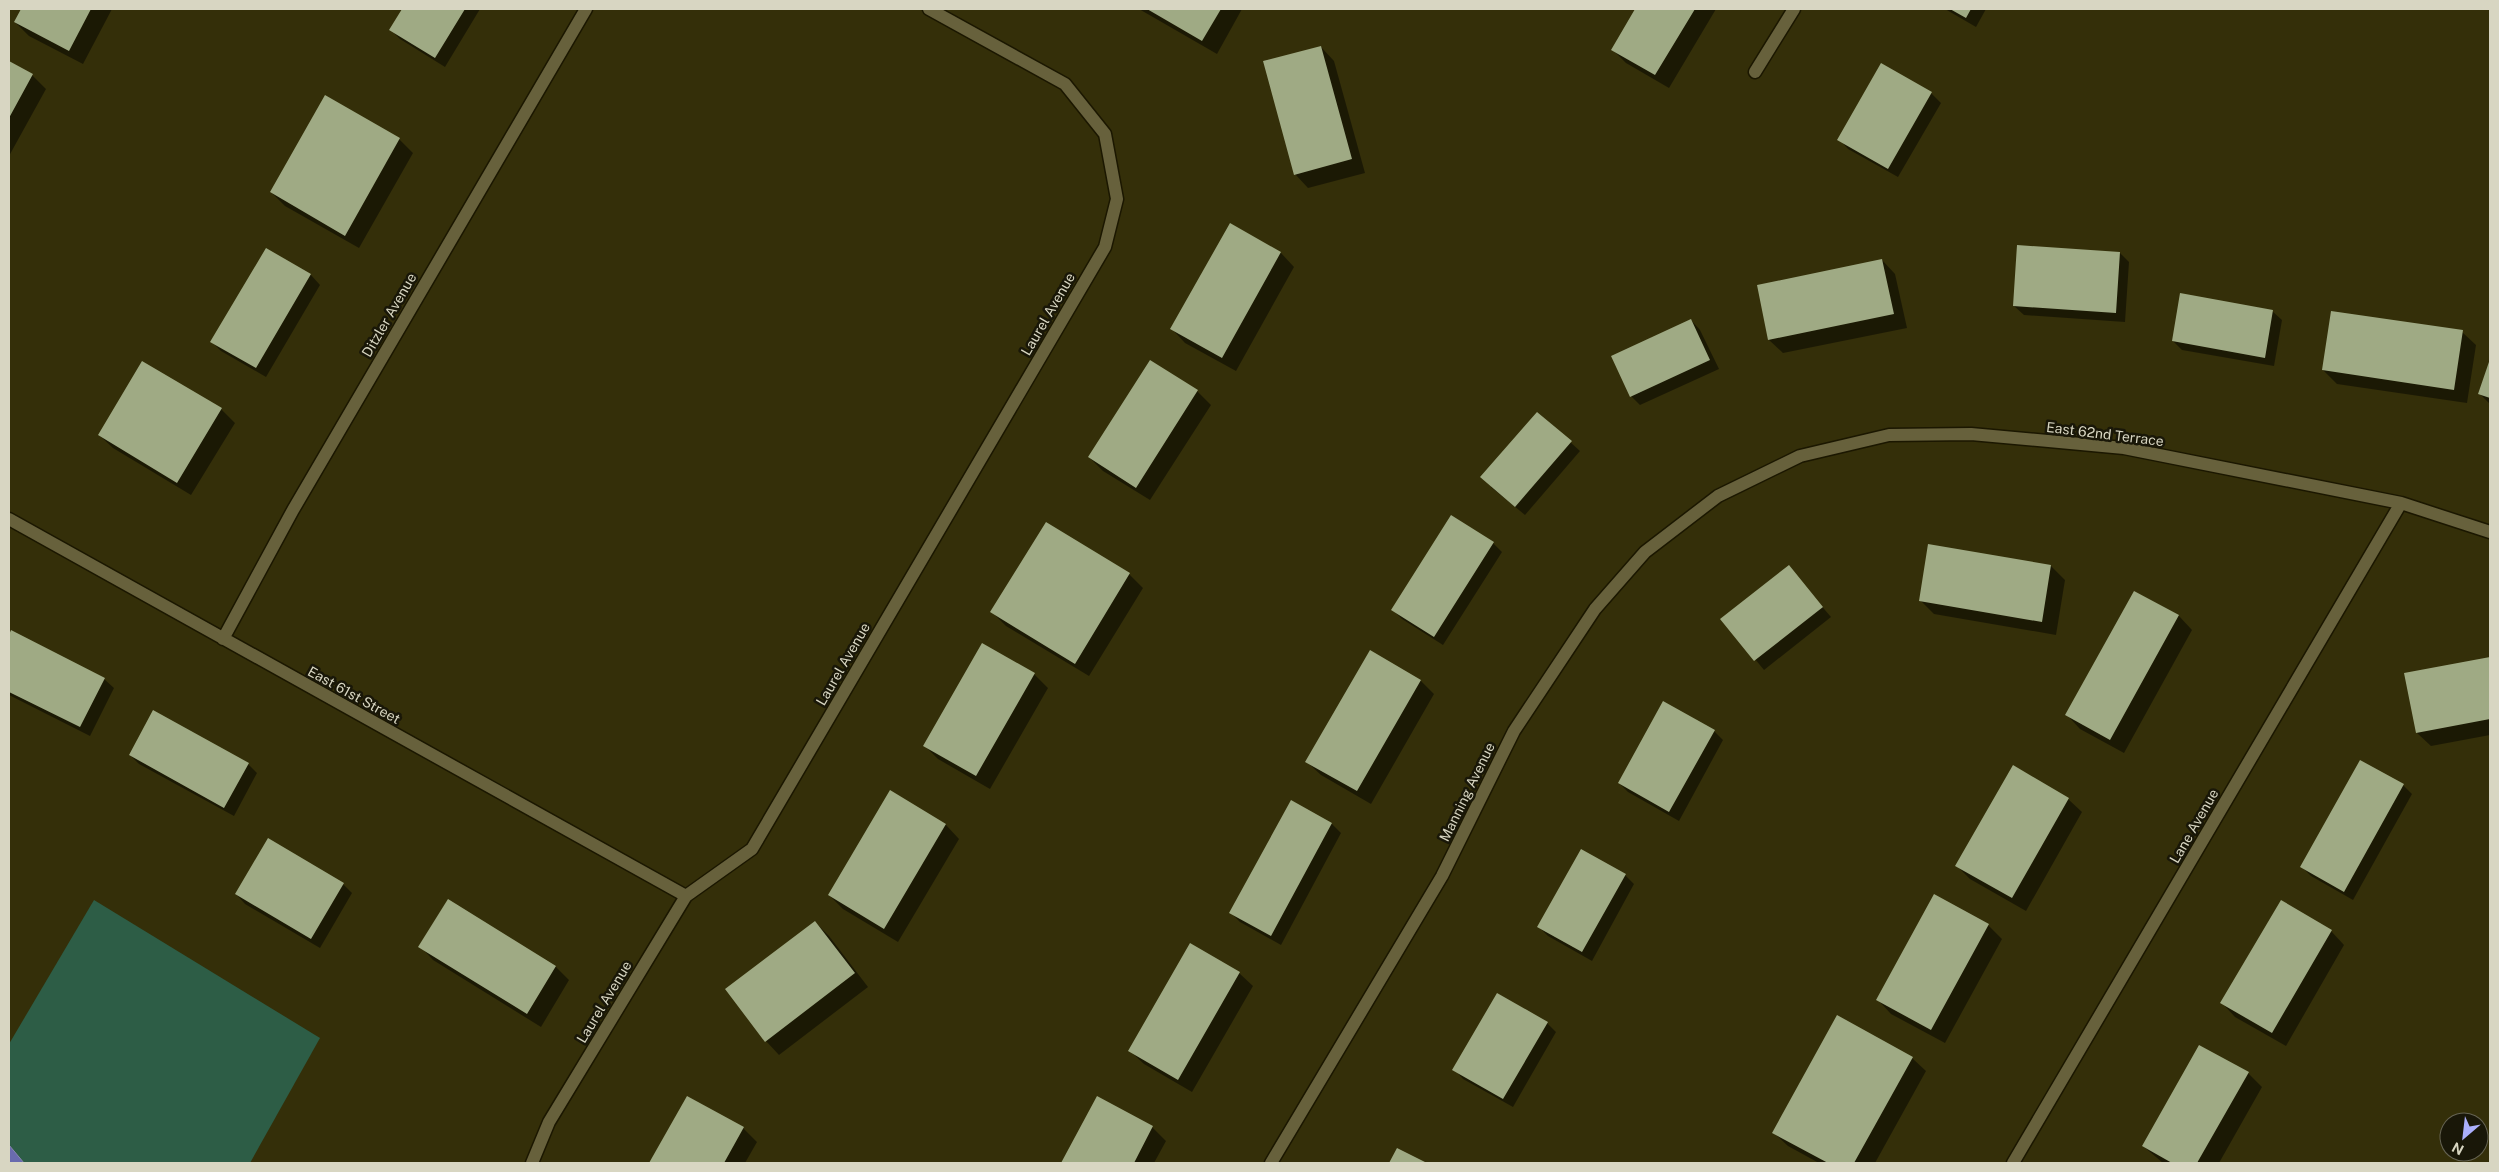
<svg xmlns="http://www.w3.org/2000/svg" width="2499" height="1172" viewBox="0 0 2499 1172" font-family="'Public Sans',sans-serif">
<rect width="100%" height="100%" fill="#342f09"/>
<path fill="#2d5d46" d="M94,900L320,1038L250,1163H24L9,1145V1044Z"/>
<path fill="#696bae" stroke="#8a8bb4" d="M9,1145L24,1163H9Z"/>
<path fill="#0007" d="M22,9H112L83,64L29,36L15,22Z
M404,9H480L445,67L400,39L391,30Z
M1139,9H1242L1217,54Z
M1636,9H1716L1669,88L1626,63L1613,50Z
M1945,9H1986L1976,27Z
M1321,47L1334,61L1365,173L1308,188L1295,174Z
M9,62L32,75L46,89L9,156Z
M1881,65L1931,93L1941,103L1898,177L1848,149L1839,139Z
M326,97L399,139L413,153L359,248L285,206L271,192Z
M1230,225L1281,253L1294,267L1236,371L1185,343L1172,329Z
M266,250L311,275L320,285L266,377L221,351L212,342Z
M2120,253L2129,262L2125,322L2024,315L2014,306Z
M1882,260L1895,274L1907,328L1783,353L1769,340Z
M2272,311L2282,320L2274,366L2182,350L2173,341Z
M1691,320L1700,330L1719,369L1640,405L1631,396Z
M2462,332L2476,345L2467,403L2337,384L2323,370Z
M2490,362V404L2480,394Z
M1197,391L1211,405L1150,500L1103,471L1089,457Z
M221,409L235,423L191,495L113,448L99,435Z
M1538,413L1580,451L1525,515L1491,487Z
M1493,543L1502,552L1443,645L1402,619L1393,610Z
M1929,545L2051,566L2065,580L2056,635L1934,614L1920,600Z
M1788,567L1831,617L1764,670L1722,619Z
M1129,574L1143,588L1089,676L1006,626L992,612Z
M2135,593L2179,616L2192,630L2124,753L2080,729L2067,715Z
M12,632L104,679L114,688L90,736L9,695V638Z
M1370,651L1421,681L1434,694L1371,804L1321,775L1307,762Z
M2490,658V735L2431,746L2417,733L2406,674Z
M1034,674L1048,688L990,789L938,759L925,746Z
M1714,731L1723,740L1679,821L1628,792L1619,783Z
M130,755L248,764L257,773L234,816L139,764Z
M2403,785L2412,794L2353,900L2311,876L2302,867Z
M891,792L946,825L959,839L898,942L843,909L829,895Z
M2068,799L2082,812L2026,911L1970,879L1956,865Z
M1291,802L1332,824L1341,833L1281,945L1240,922L1231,913Z
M1625,875L1634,884L1592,961L1548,936L1539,927Z
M343,884L352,893L320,948L245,904L236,894Z
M1934,896L1988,925L2002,939L1945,1043L1891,1014L1878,1000Z
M448,901L556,967L569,980L541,1027L433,960L420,946Z
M815,922L829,936L868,987L779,1055L766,1041Z
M2331,931L2344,945L2286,1046L2235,1017L2222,1003Z
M1239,973L1253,986L1192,1092L1144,1064L1130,1051Z
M1547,1023L1556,1032L1513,1107L1463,1079L1454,1069Z
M1912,1058L1926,1071L1875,1163H1819L1788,1146L1774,1133Z
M2248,1073L2262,1087L2219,1163H2163L2143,1146Z
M688,1097L743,1128L757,1142L745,1163H651Z
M1097,1098L1152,1127L1166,1141L1154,1163H1063Z"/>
<path fill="#9faa84" d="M21,9H91L69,51L14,22Z
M402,9H465L435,58L389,30Z
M1147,9H1221L1202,41Z
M1635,9H1695L1655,75L1611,50Z
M1950,9H1971L1966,18Z
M1321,46L1352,159L1294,175L1263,61Z
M9,61L33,74L9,118Z
M1881,63L1932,92L1888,169L1837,140Z
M325,95L400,138L345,236L270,192Z
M1230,223L1281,252L1222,358L1170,329Z
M2017,245L2120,252L2116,313L2013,306Z
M266,248L311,274L256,368L210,342Z
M1882,259L1894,314L1768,340L1757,285Z
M2180,293L2273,310L2265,358L2172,341Z
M2331,311L2463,330L2454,390L2322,370Z
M1691,319L1710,360L1630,397L1611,356Z
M2490,359V398L2478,394Z
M1150,360L1198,390L1136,488L1088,457Z
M142,361L222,408L177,483L98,435Z
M1537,412L1572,441L1515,507L1480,477Z
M1451,515L1494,542L1434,637L1391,610Z
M1046,522L1130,573L1075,664L990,612Z
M1928,544L2051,565L2042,622L1919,601Z
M1789,565L1823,607L1754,661L1720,619Z
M2134,591L2179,615L2110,740L2065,715Z
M11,630L105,678L80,727L9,692V635Z
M982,643L1035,673L976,776L923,746Z
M1370,650L1421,680L1357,791L1305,762Z
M2490,657V719L2416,733L2404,673Z
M1663,701L1715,730L1669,812L1618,783Z
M153,710L249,763L224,808L129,755Z
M2360,760L2404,784L2344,892L2300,867Z
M2013,765L2069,798L2012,898L1955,866Z
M890,790L946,824L884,929L828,895Z
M1291,800L1332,823L1271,936L1229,913Z
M268,838L344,883L311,939L235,894Z
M1581,849L1626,874L1582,952L1537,927Z
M1934,894L1989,924L1931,1030L1876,1000Z
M448,899L556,966L527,1014L418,947Z
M2281,900L2332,930L2272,1033L2220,1003Z
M815,921L855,973L765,1042L725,989Z
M1190,943L1240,972L1178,1080L1128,1051Z
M1497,993L1548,1022L1503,1099L1452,1070Z
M1837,1015L1913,1057L1854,1163H1828L1772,1133Z
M2199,1045L2249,1072L2197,1163H2172L2142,1146Z
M687,1096L744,1127L724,1163H649Z
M1097,1096L1153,1126L1134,1163H1061Z
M1397,1148L1427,1163H1389Z"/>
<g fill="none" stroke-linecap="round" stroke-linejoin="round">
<g stroke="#1b1700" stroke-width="15">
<path id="street" d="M1755,72L1794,9
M9,519L686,896
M223,639L293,510L586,9
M532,1163L549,1122L686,896L752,849L1105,247L1117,199L1105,134L1065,84L929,9
M1271,1163L1442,876L1514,731L1595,609L1645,552L1718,496L1800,456L1889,435L1971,434L2124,448L2401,503L2490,532
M2013,1163L2401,503"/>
</g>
<use href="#street" stroke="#67613c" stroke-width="12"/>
</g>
<g text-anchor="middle" stroke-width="5" stroke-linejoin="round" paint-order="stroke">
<g font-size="14" fill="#d8d6c2" stroke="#191708">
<text transform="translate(1048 314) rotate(-60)" y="5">Laurel Avenue</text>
<text transform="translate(389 315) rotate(-60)" y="5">Ditzler Avenue</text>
<text transform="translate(2105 434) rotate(7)" y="5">East 62nd Terrace</text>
<text transform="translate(843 664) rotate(-60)" y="5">Laurel Avenue</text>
<text transform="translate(354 695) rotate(29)" y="5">East 61st Street</text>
<text transform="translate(1467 792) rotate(-64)" y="5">Manning Avenue</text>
<text transform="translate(2194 826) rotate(-60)" y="5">Lane Avenue</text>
<text transform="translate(604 1002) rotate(-59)" y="5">Laurel Avenue</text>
</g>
</g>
<rect width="2499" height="1172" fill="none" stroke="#d8d6c2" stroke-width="20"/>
<g transform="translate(2464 1137) rotate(208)"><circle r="24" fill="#191708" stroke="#656352"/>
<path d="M0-4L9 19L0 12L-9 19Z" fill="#abaffb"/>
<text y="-8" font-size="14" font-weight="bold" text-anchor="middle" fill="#d8d6c2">N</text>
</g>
</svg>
